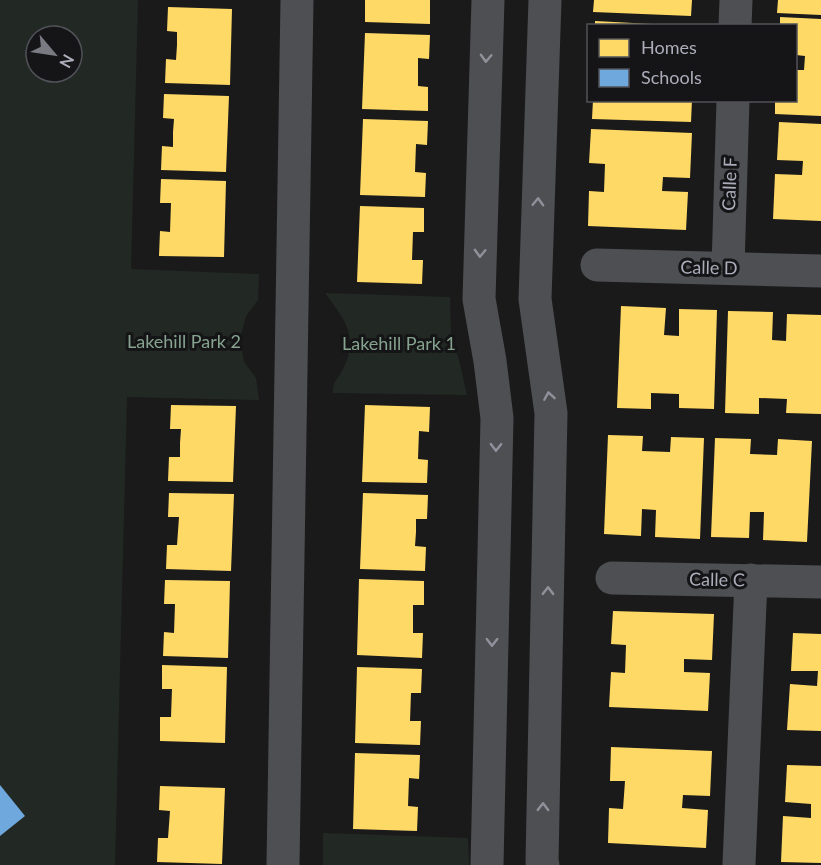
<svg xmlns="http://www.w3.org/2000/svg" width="821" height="865" viewBox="0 0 821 865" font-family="Lato,sans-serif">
<rect width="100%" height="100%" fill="#1a1a1a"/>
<path fill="#222924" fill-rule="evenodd" d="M0,0H138L131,269L259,274L258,300L246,316L240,339L244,362L256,378L259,400L127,397L115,865H0ZM36,36H72V72H36Z
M325,293L450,297L451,333L459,360L467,395L333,393C333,380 337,381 342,371C360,337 345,320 325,293Z
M323,833L468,838L469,865H323Z"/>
<path fill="#ffd966" d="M365,0H430V24L365,22Z
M594,0H692L691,16L593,12Z
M778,0H821V15L777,13Z
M168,7L232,9L230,85L165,83L166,59L176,60L177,45V32L167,31Z
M780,17L821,19V116L775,114V100H796V70H804L805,56L796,55V26H780Z
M595,21L652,24V26H595Z
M365,33L430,35L429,59L418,58V86L428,87V111L362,109Z
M164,94L229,96L226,172L161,170L162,146L173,147V132L174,119L163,118Z
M593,100H692L691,122L592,119Z
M363,119L428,121L427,145L416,144L415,172L426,173L425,197L360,195Z
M779,122L821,124V221L773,219L775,174L802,175L803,161L777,160Z
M591,129L692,133L690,178L663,177L662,191L688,192L686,230L588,226L589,191L604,192L605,164L589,163Z
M161,179L226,181L224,257L159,256L160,231L170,232L171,203H160Z
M360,206L424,208V232H413L412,260H423L422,284L357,282Z
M621,306L666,308L664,335L679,336V309L717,310L714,409L679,408V394L651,393V409L617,408Z
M728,311L773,312L772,340L786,341L787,314L821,315V414L786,413L787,399L759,398V414L725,413Z
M171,405L236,406L233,482L168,481L169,457H180V443L181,429H170Z
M365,405L430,407L429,432L419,431L418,459L428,460L427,483L362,482Z
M608,435L643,436L642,451L670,452L671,437L704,438L700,539L655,537L656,510L642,509L641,536L604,534Z
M715,438L751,439L750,454L777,455L778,439L812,441L807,542L763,540L764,512H750L749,538L711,537Z
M169,493L234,494L231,571L166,569L167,545H177L179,517H168Z
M363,493L428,495L427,519H416V532L415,546L426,547L425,571L360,569Z
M359,579L424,581V605H413V633H423L422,658L357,655Z
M165,580L230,581L228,658L163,656L164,632L174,633L175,604H164Z
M613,611L714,614L712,660L684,659V672L710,673L708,711L609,707L611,672L625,673L626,645L611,644Z
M793,633L821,634V731L787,730L790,684L817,686L818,671H791Z
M162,665L227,667L225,743L160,741V717H171L172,689H162Z
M357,667L422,669L421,693H411L410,721H421L420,745L355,743Z
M611,747L712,751L710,796L683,795L682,808L708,810L706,848L608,843L609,808L623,809L625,781H610Z
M355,753L420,755L419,779L409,778L408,806L418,807L417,831L353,829Z
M787,765L821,766V863L781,862L783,816L811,818V804L785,802Z
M160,786L225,788L222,864L157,862L158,838H168L170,811L159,810Z"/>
<path fill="#6fa8dc" d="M0,785L25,816L0,836Z"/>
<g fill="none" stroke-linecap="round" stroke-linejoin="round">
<path stroke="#4e4f53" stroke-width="33" d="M735,26L736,0
M597,265L821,271
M728,268L733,100
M612,578L821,582
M739,864L751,580
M283,865L297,0
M487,865L497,418L490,361L479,299L488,0
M543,865L542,862L551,413L535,299L545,0"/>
</g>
<defs><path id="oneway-chevron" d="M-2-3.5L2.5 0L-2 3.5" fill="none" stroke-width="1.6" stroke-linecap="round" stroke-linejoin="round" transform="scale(1.5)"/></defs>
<g stroke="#90919b">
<use href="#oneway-chevron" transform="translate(486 58) rotate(92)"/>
<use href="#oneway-chevron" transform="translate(538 202) rotate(-88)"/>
<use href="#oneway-chevron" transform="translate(480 253) rotate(92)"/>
<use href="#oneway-chevron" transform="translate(549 396) rotate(-99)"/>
<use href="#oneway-chevron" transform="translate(496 447) rotate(91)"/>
<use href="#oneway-chevron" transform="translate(548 591) rotate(-89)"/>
<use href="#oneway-chevron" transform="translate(492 642) rotate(91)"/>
<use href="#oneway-chevron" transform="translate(543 807) rotate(-89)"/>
</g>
<g text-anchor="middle" stroke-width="6" stroke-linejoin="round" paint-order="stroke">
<g font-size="18" fill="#acadba" stroke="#151416">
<text transform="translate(730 184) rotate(-88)" y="6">Calle F</text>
<text transform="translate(709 268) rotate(1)" y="6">Calle D</text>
<text transform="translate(717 580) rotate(1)" y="6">Calle C</text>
</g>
<g font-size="18" fill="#85a38f" stroke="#151416">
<text x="184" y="348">Lakehill Park 2</text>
<text x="399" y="350">Lakehill Park 1</text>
</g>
</g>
<rect x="587" y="24" width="210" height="78" fill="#151416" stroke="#515158" stroke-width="1.5"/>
<rect x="599" y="39" width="30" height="18" fill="#ffd966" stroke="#515158" stroke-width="1.5"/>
<text x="641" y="54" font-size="18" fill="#acadba">Homes</text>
<rect x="599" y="69" width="30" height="18" fill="#6fa8dc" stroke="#515158" stroke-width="1.5"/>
<text x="641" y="84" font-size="18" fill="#acadba">Schools</text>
<g transform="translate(54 54) rotate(119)"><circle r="28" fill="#151416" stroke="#515158" stroke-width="1.5"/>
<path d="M0-4.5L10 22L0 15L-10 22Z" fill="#797a82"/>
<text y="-9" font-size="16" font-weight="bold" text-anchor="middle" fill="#acadba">N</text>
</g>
</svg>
